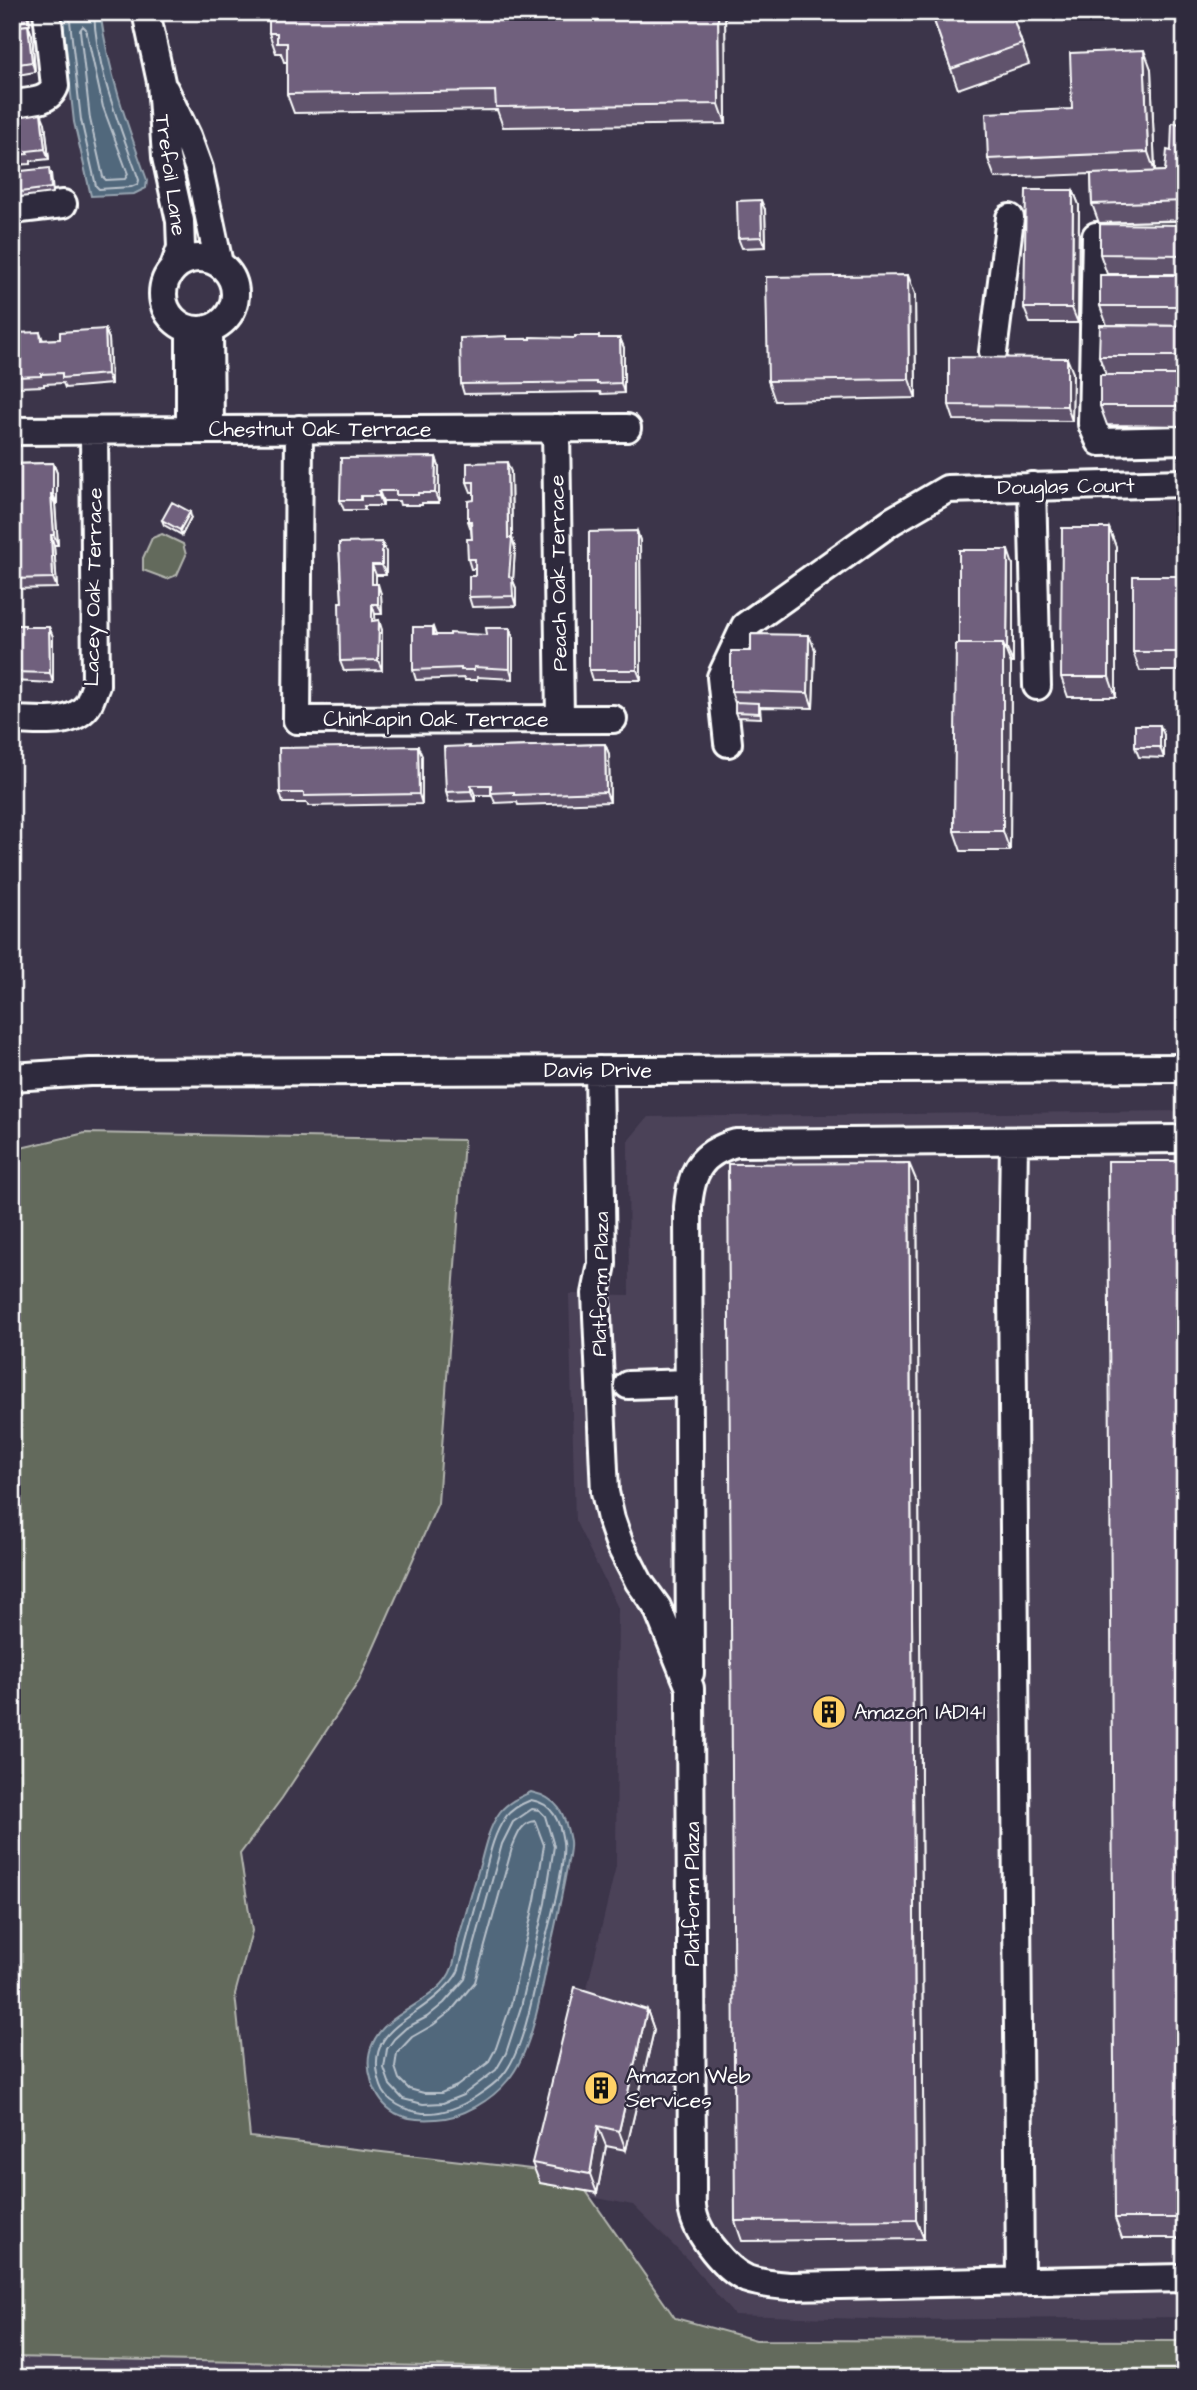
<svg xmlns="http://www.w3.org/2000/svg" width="1197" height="2390" viewBox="0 0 1197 2390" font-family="'Architects Daughter',sans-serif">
<rect width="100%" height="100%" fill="#3c354a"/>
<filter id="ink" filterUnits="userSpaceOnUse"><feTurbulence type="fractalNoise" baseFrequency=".0143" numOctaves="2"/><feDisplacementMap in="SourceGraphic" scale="14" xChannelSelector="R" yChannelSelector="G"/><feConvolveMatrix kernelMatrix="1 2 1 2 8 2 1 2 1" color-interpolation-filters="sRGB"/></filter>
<g filter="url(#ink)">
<path fill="#4c4259" d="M1185,1111V2317L895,2320L734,2315L689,2261L633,2205L540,2187L616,1866L618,1608L575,1520L569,1294L629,1295L628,1141L648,1117Z
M12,2357L977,2378H12Z"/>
<path fill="#646a5c" stroke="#b2b4ae" stroke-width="2" d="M162,534L183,544L186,555L177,575L167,579L143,570V558L152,538Z
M85,1133L464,1140L438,1503L359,1681L282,1798L240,1854L252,1931L235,1994L250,2137L574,2174L675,2318L756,2340L1185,2341V2378H977L12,2357V1150Z"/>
<path fill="#51677c" stroke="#97a4b0" stroke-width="2" d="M62,12H100C109,74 126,122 147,180L146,188L134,194L91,196L74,122Z
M531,1792C559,1798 565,1814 570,1841C571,1849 568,1859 567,1867C562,1895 556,1922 550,1950C542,1986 533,2051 508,2080C492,2100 462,2118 436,2119C423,2120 406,2119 395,2113C373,2100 362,2065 373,2043C387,2010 440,2002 452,1968C456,1958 456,1947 459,1937C466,1912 474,1886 481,1861C485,1845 490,1825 500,1812C508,1802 520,1797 531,1792Z"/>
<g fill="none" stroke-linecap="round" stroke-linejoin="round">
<path stroke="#b9c2cb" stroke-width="2" d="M69,12L81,120L96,186L99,189L131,187L138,184L139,180C120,126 96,70 94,12
M83,26L86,29L103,107L128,174L125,179L106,180L103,177L90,119L80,30Z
M531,1800C553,1803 560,1822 563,1842C566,1864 551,1918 545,1941C536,1976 526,2050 502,2076C495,2084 486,2090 477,2096C461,2107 443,2114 423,2113C406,2111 386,2102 381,2086C361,2027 417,2021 447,1986C452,1981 457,1976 459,1969C467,1939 475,1908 484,1877C489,1857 493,1835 505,1818C511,1809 521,1804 531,1800Z
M532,1809L539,1810L545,1816L554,1846L545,1903L521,2007L506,2053L496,2070L463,2095L443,2103L423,2104L403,2099L390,2085L384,2068L387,2049L394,2039L406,2028L427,2017L444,2003L465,1979L502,1844L513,1822Z
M535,1821L544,1845L535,1900L511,2004L496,2048L488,2063L457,2086L441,2093H424L409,2089L399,2079L395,2067L397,2053L412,2037L433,2025L451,2011L475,1982L512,1848C517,1836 521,1822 535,1821Z"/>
<g stroke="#fff" stroke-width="32">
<path id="minor" d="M146,12L161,82L166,157L180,221L181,248L174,267
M165,90L187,136L199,169L219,264
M12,104C28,102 49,103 55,86L47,12
M12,210L63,204
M1185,235L1096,236L1092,424L1100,442L1185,440
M163 294a36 36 0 1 1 72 0a36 36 0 1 1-72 0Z
M209,329L210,430
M993,352L1010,218
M556,428L560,719
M299,429L297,720L613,719
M190,430V329
M12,431L627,428
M1032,486L1037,686
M12,720C35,720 71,727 87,706C91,701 93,691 96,685L94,431
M728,743L721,677L745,626L892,521L947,489L1185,483
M599,1070L602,1264L596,1294L605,1492L611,1519L620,1545L639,1582L657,1607L690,1688L692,2190C692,2197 691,2205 693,2212C697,2234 726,2270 747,2279C761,2284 776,2285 790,2286L1185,2278
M12,1077L90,1072L1185,1068
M1014,1141L1012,1280L1020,2280
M628,1385L689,1383
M690,1673L688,1207C691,1172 700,1153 736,1143L1185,1139"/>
</g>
<use href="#minor" stroke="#2f2a3d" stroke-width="26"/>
</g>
<path fill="#60536c" stroke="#fff" stroke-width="2" d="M12,12H29L30,25L14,27L28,25L32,35L35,72L12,76Z
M725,12L726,124L503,127L497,110L294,113L287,94V62H284L281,53H276L269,33Z
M931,12H1011L1029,64L958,89Z
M1151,69L1155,172L1165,171L1171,151L1185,124V220L1099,223L1092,204L1091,174L995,178L988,159L1072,109Z
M12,118L45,123L49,159L31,161V164L12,165Z
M12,172L51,173L53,193L12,198Z
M1073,190L1079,205L1078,323H1030L1024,308Z
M765,210L766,247L742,248L738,238Z
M1185,225V274H1107L1100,254Z
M1185,275V326L1107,325L1100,306Z
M915,294L916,398L775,401L768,381Z
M1185,326V426L1107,425L1100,406L1106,375L1099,356Z
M105,329L109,339L111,384L65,388L63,383L44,384V386L18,387L17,385H12V339L40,332L43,340L60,339Z
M620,338L624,348V393L601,394L600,392L464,394L461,384L508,339Z
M1073,373L1072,421L954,420L949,405Z
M436,457L439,467V503H422V505H400L399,501H383V506H364L365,510H344L340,500Z
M53,463L57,473V504H55L58,545H54L57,588L12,589V464Z
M511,472L512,538L515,548L513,581L516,588V606L472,607L469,597L475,576V569H471L468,559L472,539L471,530L468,521L474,500V492H471L467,482Z
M191,517L182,535L164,525L162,520Z
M1109,528L1116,547V697H1068L1061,677Z
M637,531L640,541L641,680H592L589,670Z
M339,543L386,552V575H376V584L381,594L382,614H375V621L382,630V670L344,671L340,661L342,602Z
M1013,565V663H1011L1010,851H961L954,831L959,644Z
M1185,576V671H1140L1133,652Z
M12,625L25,627H49L53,637V683L12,681Z
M433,627L436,635L513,638V679L477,677V680H465L464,678L416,680L413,670Z
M815,650L813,708L760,707L761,718L737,717L735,712V703L731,691Z
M1164,735V758L1139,757L1135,747Z
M605,744L609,754L610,802L518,805L517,802L495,803L492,795H475V801L449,802L446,792L470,746V748Z
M422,756V804L308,806L307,803H283L280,793Z
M1185,1161V2238H1122L1115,2218Z
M917,1182L924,2239L742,2241L735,2221Z
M647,2010L654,2030L626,2150L606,2146L597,2193L540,2183L532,2163Z"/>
<path fill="#4e4458" stroke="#fff" stroke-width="2" d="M718,12H725L726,124L719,104Z
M28,25L32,35L35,72L32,62Z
M1144,50L1151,69L1155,172L1148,152Z
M41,113L45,123L49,159L45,149Z
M1073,190L1079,205L1078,323L1072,308Z
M761,200L765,210L766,247L762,237Z
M908,275L915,294L916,398L909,379Z
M105,329L109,339L111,384L107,374Z
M620,338L624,348V393L621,383Z
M1067,358L1073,373L1072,421L1067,406Z
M436,457L439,467V503L435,493Z
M507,462L511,472L512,539V538L515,548L513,581L516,588V606L513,596L509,577Z
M53,463L57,473V504L53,494Z
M379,491L383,501V506L379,496Z
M51,494L55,504L58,545L54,535Z
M190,512L191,517L182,535L180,530Z
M1109,528L1116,547V697L1109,677Z
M637,531L640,541L641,680L637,670Z
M51,535L54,545L57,588L53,578Z
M382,542L386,552V575L382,565Z
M1008,550L1013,565V663L1007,648Z
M372,565L376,575V594L372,584Z
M378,584L381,594L382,614L378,604Z
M372,604L375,614L376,631L372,621Z
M379,620L382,630V670L378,660Z
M49,627L53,637V683L50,673Z
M510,628L513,638V679L510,669Z
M809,635L815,650L813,708L808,693Z
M1003,644L1011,664L1010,851L1003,831Z
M1160,725L1164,735V758L1160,747Z
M605,744L609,754L610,802L606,792Z
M418,746L422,756V804L419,794Z
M471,785L475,795V801L471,791Z
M909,1163L917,1182L924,2239L916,2220Z
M647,2010L654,2030L626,2150L619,2131Z
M598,2126L606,2146L597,2193L590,2174Z"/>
<path fill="#70617d" stroke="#fff" stroke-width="2" d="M12,12H27L28,20L12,22Z
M269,12H718L719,104L496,107L495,91L287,94V43H277V33H269Z
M931,12H1011L1022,44L951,69Z
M28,25L32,62L12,65V27Z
M1144,50L1148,152L988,159L986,113L1072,109L1070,53Z
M41,113L45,149L27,151L28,154L12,155V118Z
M1172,123L1185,124V201L1092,204L1091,174L1165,171L1167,150L1171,151Z
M49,168L51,188L12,193V172Z
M1026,190H1073L1072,308H1024Z
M761,200L762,237L738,238L737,201Z
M1100,224L1185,225V255L1100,254Z
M908,275L909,379L768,381L766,277Z
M1100,275H1185V306H1100Z
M1100,325L1185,326V356H1099Z
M105,329L107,374L62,378V373L41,374V376L15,377V375H12V339H15V333L40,332L41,340L60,339V332Z
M507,336V339H530V337L575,338V336H599V338H620L621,383L597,384V382L461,384L460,338Z
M949,357L1067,358V406L949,405Z
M1100,375H1185V406H1100Z
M436,457L435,493H418V495H396V491H379V496H361V500H340L341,458Z
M507,462L508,538H512L509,577L512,578L513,596L469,597V576H475V559H468L467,539H472L471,521H468V501L474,500V482H467V463Z
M53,463V494H51L54,535H51L53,578L12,579V464Z
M172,502L190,512L180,530L162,520Z
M1062,528H1109V677H1061Z
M637,531V670H589V532Z
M382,542V565H372V584H378V604H372V621L379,620L378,660L340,661L339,602H342L339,543Z
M959,550H1008L1007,648H1005L1003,644H959Z
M1133,576H1185V652H1133Z
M12,625H25V627H49L50,673L12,672Z
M413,627H433V635H450V633L487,635L486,628H510V669L474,667V670H461V668L413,670Z
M751,634L809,635L808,693L731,691V651H751Z
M956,644H1003V831H954Z
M735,702L759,703V713L735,712Z
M1135,725H1160V747H1135Z
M605,744L606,792L514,795V792L491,793V785H471V791L446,792L444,747L470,746L469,748Z
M418,746L419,794L304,796V793H280L279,748Z
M1108,1161H1185V2218H1115Z
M909,1163L916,2220L735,2221L728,1164Z
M575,1987L647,2010L619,2131L598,2126L590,2174L532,2163Z"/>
</g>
<defs>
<g id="building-disc" transform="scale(1.75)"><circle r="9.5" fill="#ffd166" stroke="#2f2a3d"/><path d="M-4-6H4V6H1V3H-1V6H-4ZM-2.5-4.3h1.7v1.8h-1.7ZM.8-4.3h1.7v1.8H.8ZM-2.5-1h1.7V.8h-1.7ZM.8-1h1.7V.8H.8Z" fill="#111"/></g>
</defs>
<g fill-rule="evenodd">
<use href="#building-disc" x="829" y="1712"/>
<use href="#building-disc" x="601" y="2088"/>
</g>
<g text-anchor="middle" stroke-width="5" stroke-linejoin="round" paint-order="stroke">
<g font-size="21" fill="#fff" stroke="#2f2a3d">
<text transform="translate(171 175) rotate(82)" y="7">Trefoil Lane</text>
<text x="320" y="436">Chestnut Oak Terrace</text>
<text transform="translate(1066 486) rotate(-1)" y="7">Douglas Court</text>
<text transform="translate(558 573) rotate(-91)" y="7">Peach Oak Terrace</text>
<text transform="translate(93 587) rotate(-89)" y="7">Lacey Oak Terrace</text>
<text x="436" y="726">Chinkapin Oak Terrace</text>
<text x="598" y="1077">Davis Drive</text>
<text transform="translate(600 1284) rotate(-89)" y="7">Platform Plaza</text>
<text transform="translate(692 1894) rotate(-90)" y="7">Platform Plaza</text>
</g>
<g font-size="21" fill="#fff" stroke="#2f2a3d" text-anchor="start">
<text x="854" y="1719">Amazon IAD141</text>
<text x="626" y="2083">Amazon Web<tspan x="626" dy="24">Services</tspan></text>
</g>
</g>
<rect width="1197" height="2390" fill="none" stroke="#2f2a3d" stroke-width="42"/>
<rect x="21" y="21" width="1155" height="2348" fill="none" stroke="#fff" stroke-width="2.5" filter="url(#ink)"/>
</svg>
